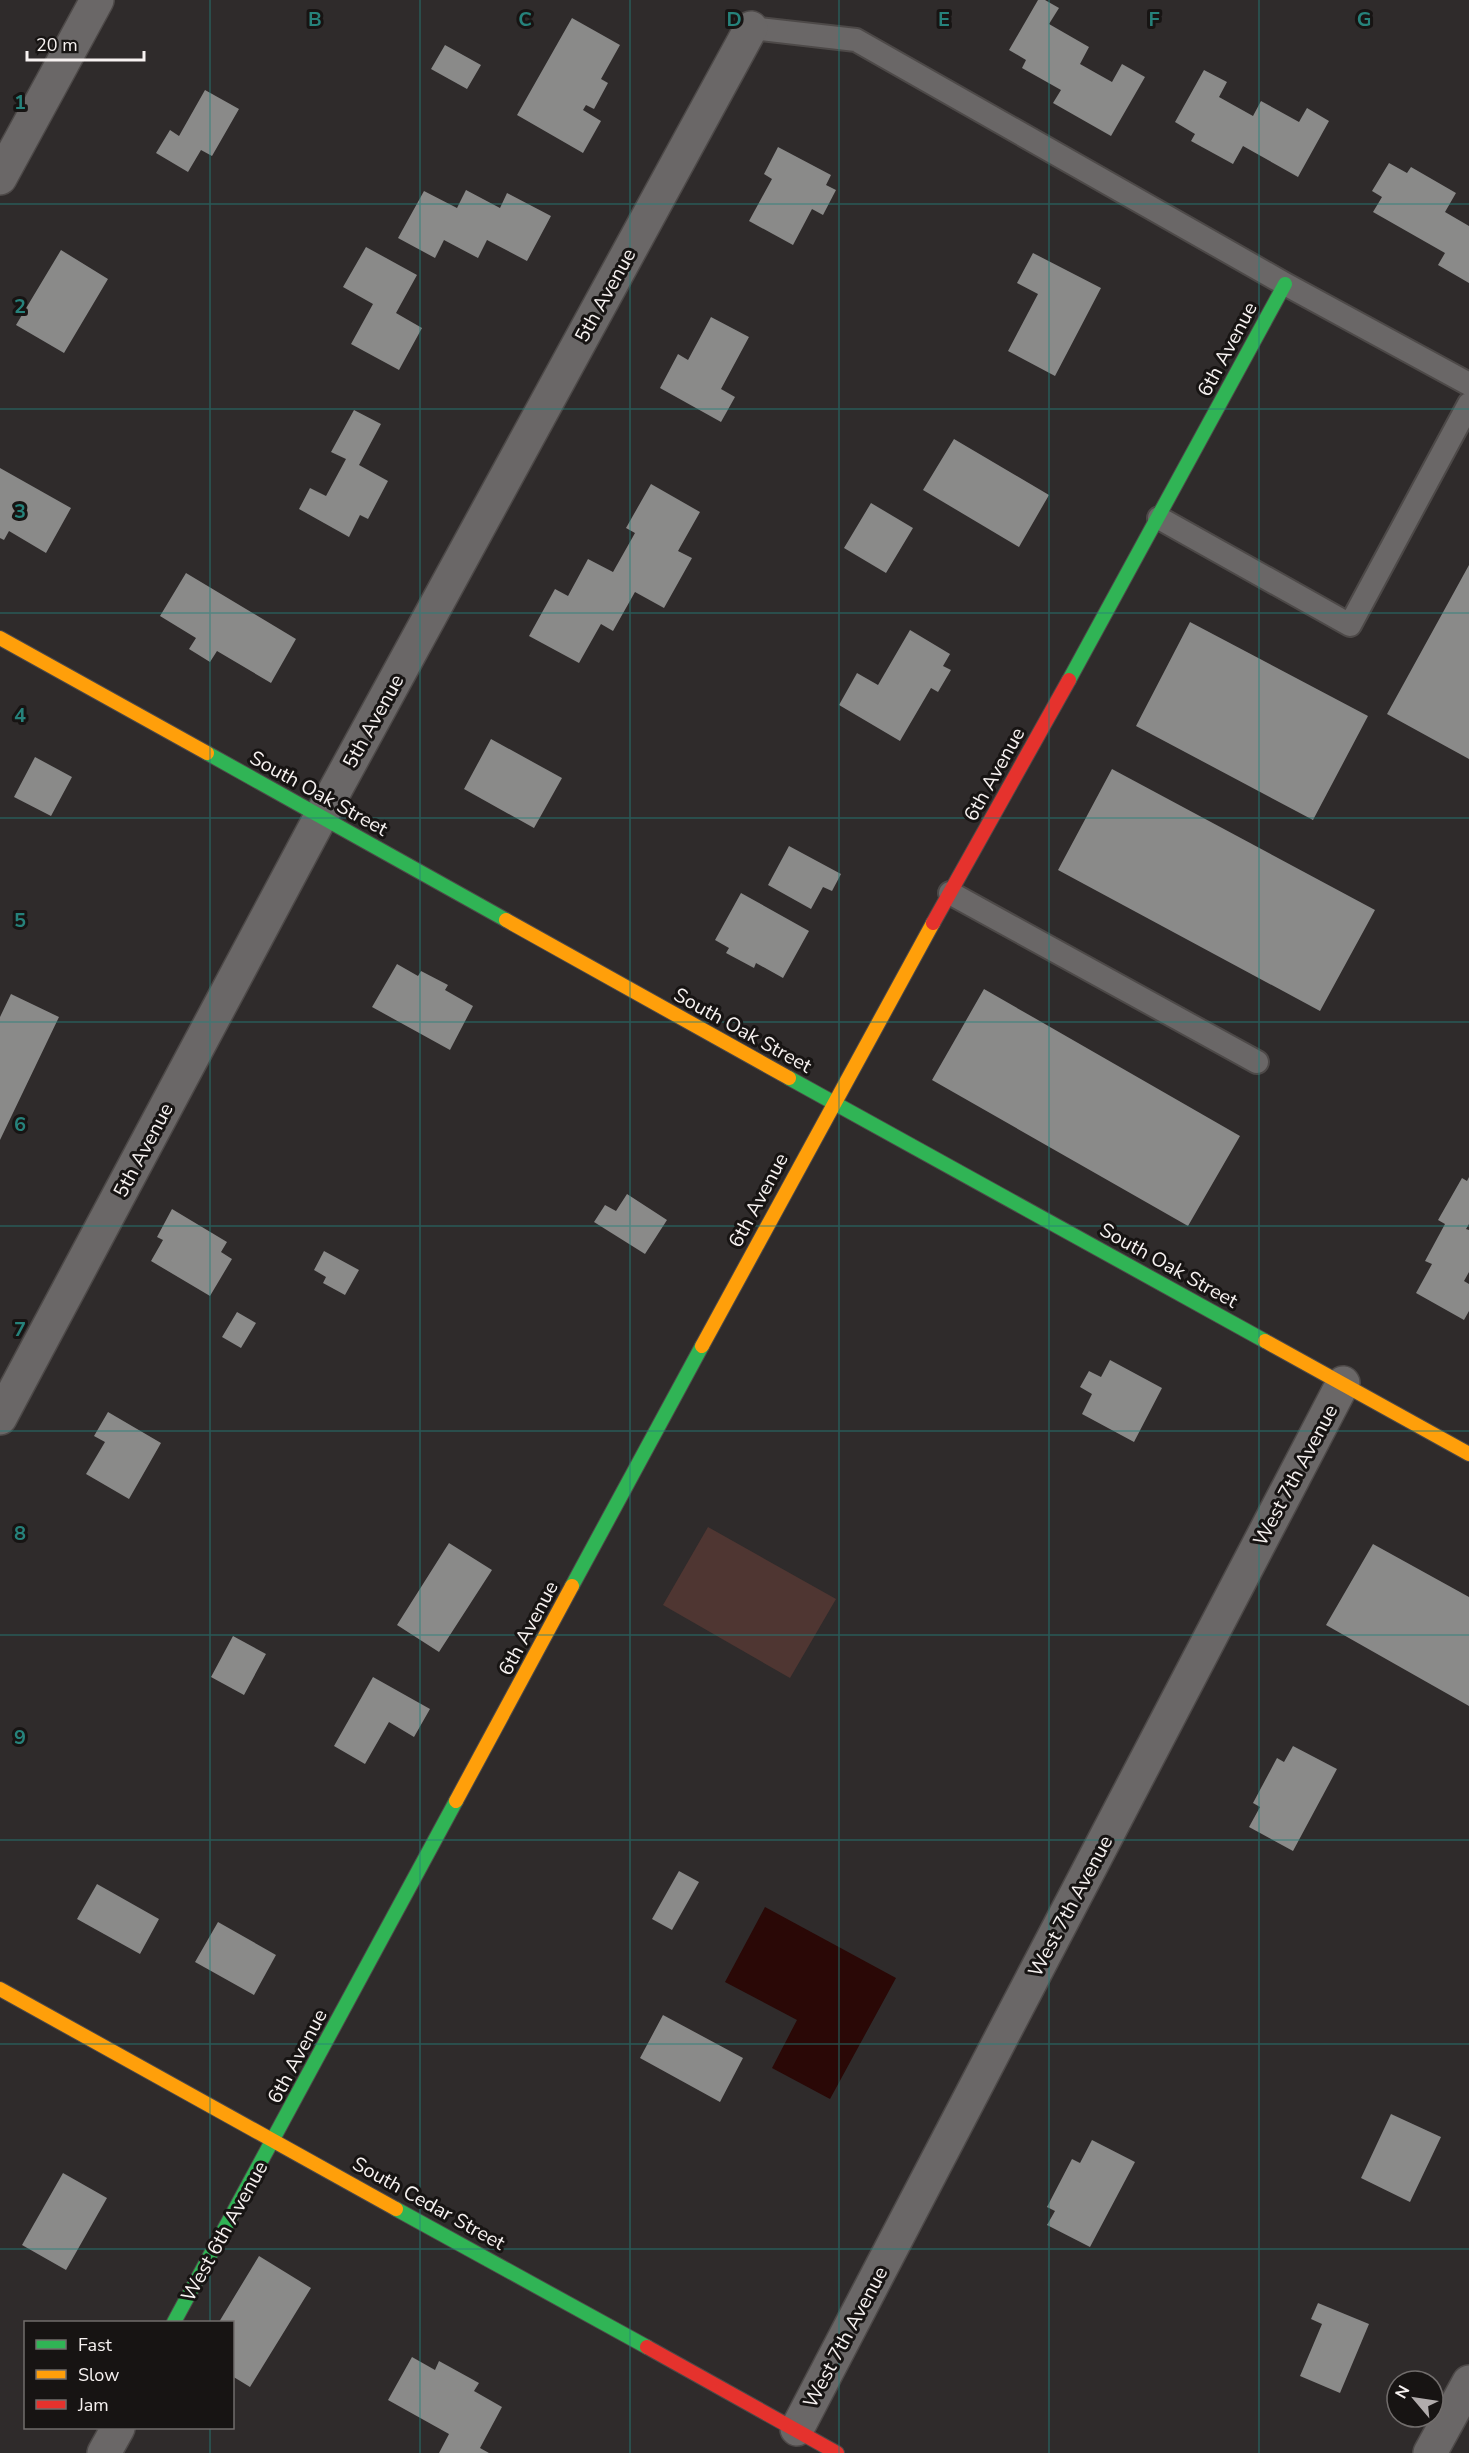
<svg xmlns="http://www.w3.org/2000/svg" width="1469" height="2453" viewBox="0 0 1469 2453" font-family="'Nunito Sans',sans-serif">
<rect width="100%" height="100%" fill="#2f2b2b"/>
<path fill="#4f3632" d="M708,1527L836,1599L790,1678L663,1605Z"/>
<path fill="#2a0806" d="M765,1907L896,1978L830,2099L772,2068L797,2020L725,1982Z"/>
<path fill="#8a8a89" d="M1038,0H1045L1059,8L1049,24L1089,47L1080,64L1112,82L1122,64L1145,77L1111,136L1053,103L1061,90L1022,68L1026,60L1009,50Z
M572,18L620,45L601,79L608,83L594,109L586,105L583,110L601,121L583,153L517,115Z
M445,45L481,65L467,89L431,69Z
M1204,70L1227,82L1219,97L1253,116L1261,101L1299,122L1307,108L1329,121L1298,177L1243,146L1233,164L1191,141L1195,134L1175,122Z
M205,90L239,109L212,156L201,150L188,172L156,153L170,130L179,136Z
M778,147L831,175L826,185L836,190L823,215L812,209L793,245L749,221L772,179L764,174Z
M1389,163L1407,173L1411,167L1456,193L1445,212L1469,226V283L1438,265L1445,253L1373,212L1382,197L1372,191Z
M466,190L500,208L507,193L551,216L527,261L487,240L478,258L444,240L435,258L398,238L424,191L457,208Z
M366,247L417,275L396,313L422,328L399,370L351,344L373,304L343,287Z
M61,250L108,279L64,353L16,325Z
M1033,253L1101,288L1055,376L1008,351L1038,294L1017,283Z
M711,317L749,337L721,389L735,397L721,422L660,388L678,354L688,360Z
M354,410L381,424L359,465L388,481L368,519L360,515L349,537L299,509L310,488L326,496L346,459L331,452Z
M954,439L1049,495L1019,547L923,490Z
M0,468L71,508L46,553L9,531L4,540L0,538Z
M651,484L700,512L678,551L692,558L664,608L635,592L613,631L601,624L579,663L529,636L555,589L568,596L588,559L613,572L635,533L626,528Z
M871,503L913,528L886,573L844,548Z
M1469,565V759L1387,714Z
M186,573L296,639L271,683L217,651L210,662L189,649L196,638L160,616Z
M1190,622L1368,716L1313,820L1136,726Z
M910,630L950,654L943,666L951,670L938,692L931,688L900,741L839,705L857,673L878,685Z
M491,739L562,778L534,828L464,789Z
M35,757L72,777L51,816L14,797Z
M1112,769L1375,910L1320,1011L1058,870Z
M789,846L841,874L832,891L823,887L811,909L768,885Z
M741,893L809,931L783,978L756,963L754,968L726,953L729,948L715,940Z
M397,964L418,976L421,971L448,985L445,990L473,1006L450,1050L372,1007Z
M984,989L1240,1136L1188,1226L932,1080Z
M11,994L59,1017L0,1140V1017Z
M1469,1177V1224L1466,1229L1469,1230V1272L1464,1281L1469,1284V1311L1464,1320L1416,1293L1432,1264L1425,1261L1445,1224L1438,1220L1462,1178L1467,1181Z
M627,1194L667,1220L645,1254L594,1222L605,1205L616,1211Z
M172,1209L227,1242L221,1252L232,1259L210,1296L151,1261L163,1240L157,1237Z
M324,1251L359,1270L345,1295L323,1283L326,1277L314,1270Z
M237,1312L256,1323L241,1348L222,1337Z
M1110,1360L1162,1388L1134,1442L1082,1414L1092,1394L1080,1387L1089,1371L1101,1377Z
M108,1412L161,1443L129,1499L86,1474L105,1442L94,1436Z
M449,1543L492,1570L439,1652L397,1625Z
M1373,1544L1469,1597V1706L1326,1625Z
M233,1636L266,1654L244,1695L211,1677Z
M373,1677L430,1709L414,1737L389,1722L365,1764L334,1746Z
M1293,1746L1337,1769L1293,1851L1249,1827L1260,1807L1253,1803L1277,1758L1284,1762Z
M679,1871L699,1882L672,1930L652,1919Z
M97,1884L159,1919L140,1954L77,1919Z
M218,1922L276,1955L254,1995L195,1962Z
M663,2015L743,2058L720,2102L640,2058Z
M1391,2114L1441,2137L1410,2202L1361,2178Z
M1092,2140L1135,2162L1090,2247L1047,2225L1055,2211L1047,2207L1072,2159L1080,2163Z
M63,2173L107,2198L66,2270L22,2245Z
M259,2256L311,2288L250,2387L232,2376V2322H219Z
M1318,2303L1369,2324L1340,2393L1300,2376L1322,2324L1311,2319Z
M412,2357L435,2370L439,2361L479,2383L474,2391L502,2407L480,2448L489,2453H439L449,2434L388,2400Z"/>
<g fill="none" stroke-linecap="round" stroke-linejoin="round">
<g stroke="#4d4948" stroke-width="26">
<path id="lane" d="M751,28L856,40L1285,284L1469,384
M1159,518L1350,625L1469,404
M950,893L1257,1062"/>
</g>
<g stroke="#4d4948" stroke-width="36">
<path id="street" d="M0,178L97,0
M0,1418L321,816L751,28
M797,2429L1343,1383
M104,2453L118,2428
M1430,2453L1469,2382"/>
</g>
<g stroke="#4d4948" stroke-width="16">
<path id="fast" d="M1069,680L1285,284
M207,753L506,920
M789,1078L1265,1341
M572,1586L702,1346
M396,2209L647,2347
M174,2322L456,1801"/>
</g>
<g stroke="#4d4948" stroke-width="16">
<path id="slow" d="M0,638L207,753
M506,920L789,1078
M1265,1341L1469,1454
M702,1346L933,923
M456,1801L572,1586
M0,1989L396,2209"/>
</g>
<g stroke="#4d4948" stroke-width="16">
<path id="jam" d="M933,923L1069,680
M647,2347L837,2453"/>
</g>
<use href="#lane" stroke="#6a6767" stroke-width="22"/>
<use href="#street" stroke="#6a6767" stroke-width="33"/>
<use href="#fast" stroke="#30b455" stroke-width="14"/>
<use href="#slow" stroke="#ff9f0a" stroke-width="14"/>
<use href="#jam" stroke="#e5322d" stroke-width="14"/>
</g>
<path fill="none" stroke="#26827b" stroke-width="1.5" stroke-opacity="0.55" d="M210,0V2322M420,0V2453M630,0V2453M839,0V2453M1049,0V2453M1259,0V2453M0,204H1469M0,409H1469M0,613H1469M0,818H1469M0,1022H1469M0,1226H1469M0,1431H1469M0,1635H1469M0,1840H1469M0,2044H1469M0,2249H1469M210,2428V2453"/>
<g text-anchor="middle" stroke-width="6" stroke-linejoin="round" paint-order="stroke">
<g font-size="20" fill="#f7f2f1" stroke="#171413">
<text transform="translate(605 295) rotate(-61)" y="7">5th Avenue</text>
<text transform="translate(1227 349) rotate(-62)" y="7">6th Avenue</text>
<text transform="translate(373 721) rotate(-61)" y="7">5th Avenue</text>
<text transform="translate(994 774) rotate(-61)" y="7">6th Avenue</text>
<text transform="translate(319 793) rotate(29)" y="7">South Oak Street</text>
<text transform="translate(743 1030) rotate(29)" y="7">South Oak Street</text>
<text transform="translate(143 1150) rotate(-62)" y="7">5th Avenue</text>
<text transform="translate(758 1200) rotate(-62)" y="7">6th Avenue</text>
<text transform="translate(1169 1265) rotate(29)" y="7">South Oak Street</text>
<text transform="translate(1295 1475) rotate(-62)" y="7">West 7th Avenue</text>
<text transform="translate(528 1628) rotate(-62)" y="7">6th Avenue</text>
<text transform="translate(1070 1906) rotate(-62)" y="7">West 7th Avenue</text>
<text transform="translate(297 2056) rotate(-62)" y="7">6th Avenue</text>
<text transform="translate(429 2203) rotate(29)" y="7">South Cedar Street</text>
<text transform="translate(224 2231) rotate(-61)" y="7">West 6th Avenue</text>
<text transform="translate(845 2337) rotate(-62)" y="7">West 7th Avenue</text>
</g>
</g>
<g font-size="20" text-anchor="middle" font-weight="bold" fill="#26827b" stroke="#171413" stroke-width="6" stroke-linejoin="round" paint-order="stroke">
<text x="315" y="26">B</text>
<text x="525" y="26">C</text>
<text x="734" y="26">D</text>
<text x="944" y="26">E</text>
<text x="1154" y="26">F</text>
<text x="1364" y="26">G</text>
<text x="20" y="109">1</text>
<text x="20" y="313">2</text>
<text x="20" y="518">3</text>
<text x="20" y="722">4</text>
<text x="20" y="927">5</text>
<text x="20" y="1131">6</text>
<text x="20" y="1336">7</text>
<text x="20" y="1540">8</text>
<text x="20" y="1744">9</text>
</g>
<rect x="24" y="2321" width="210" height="108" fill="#171413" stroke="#716d6c" stroke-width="1.5"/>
<rect x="36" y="2340" width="30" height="9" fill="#30b455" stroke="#716d6c" stroke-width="1.5"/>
<text x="78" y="2351" font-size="18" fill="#f7f2f1">Fast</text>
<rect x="36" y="2370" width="30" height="9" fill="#ff9f0a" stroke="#716d6c" stroke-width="1.5"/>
<text x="78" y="2381" font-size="18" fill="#f7f2f1">Slow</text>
<rect x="36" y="2400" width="30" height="9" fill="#e5322d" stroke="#716d6c" stroke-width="1.5"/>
<text x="78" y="2411" font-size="18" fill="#f7f2f1">Jam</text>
<g transform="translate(1415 2399) rotate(299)"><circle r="28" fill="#171413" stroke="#716d6c" stroke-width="1.5"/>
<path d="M0-4.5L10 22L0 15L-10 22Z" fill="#b1acac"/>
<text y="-9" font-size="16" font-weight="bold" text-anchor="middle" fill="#f7f2f1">N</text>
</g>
<path d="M27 51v9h117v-9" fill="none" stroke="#f7f2f1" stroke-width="3"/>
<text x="36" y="51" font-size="18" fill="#f7f2f1" stroke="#171413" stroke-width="4.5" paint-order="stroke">20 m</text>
</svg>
